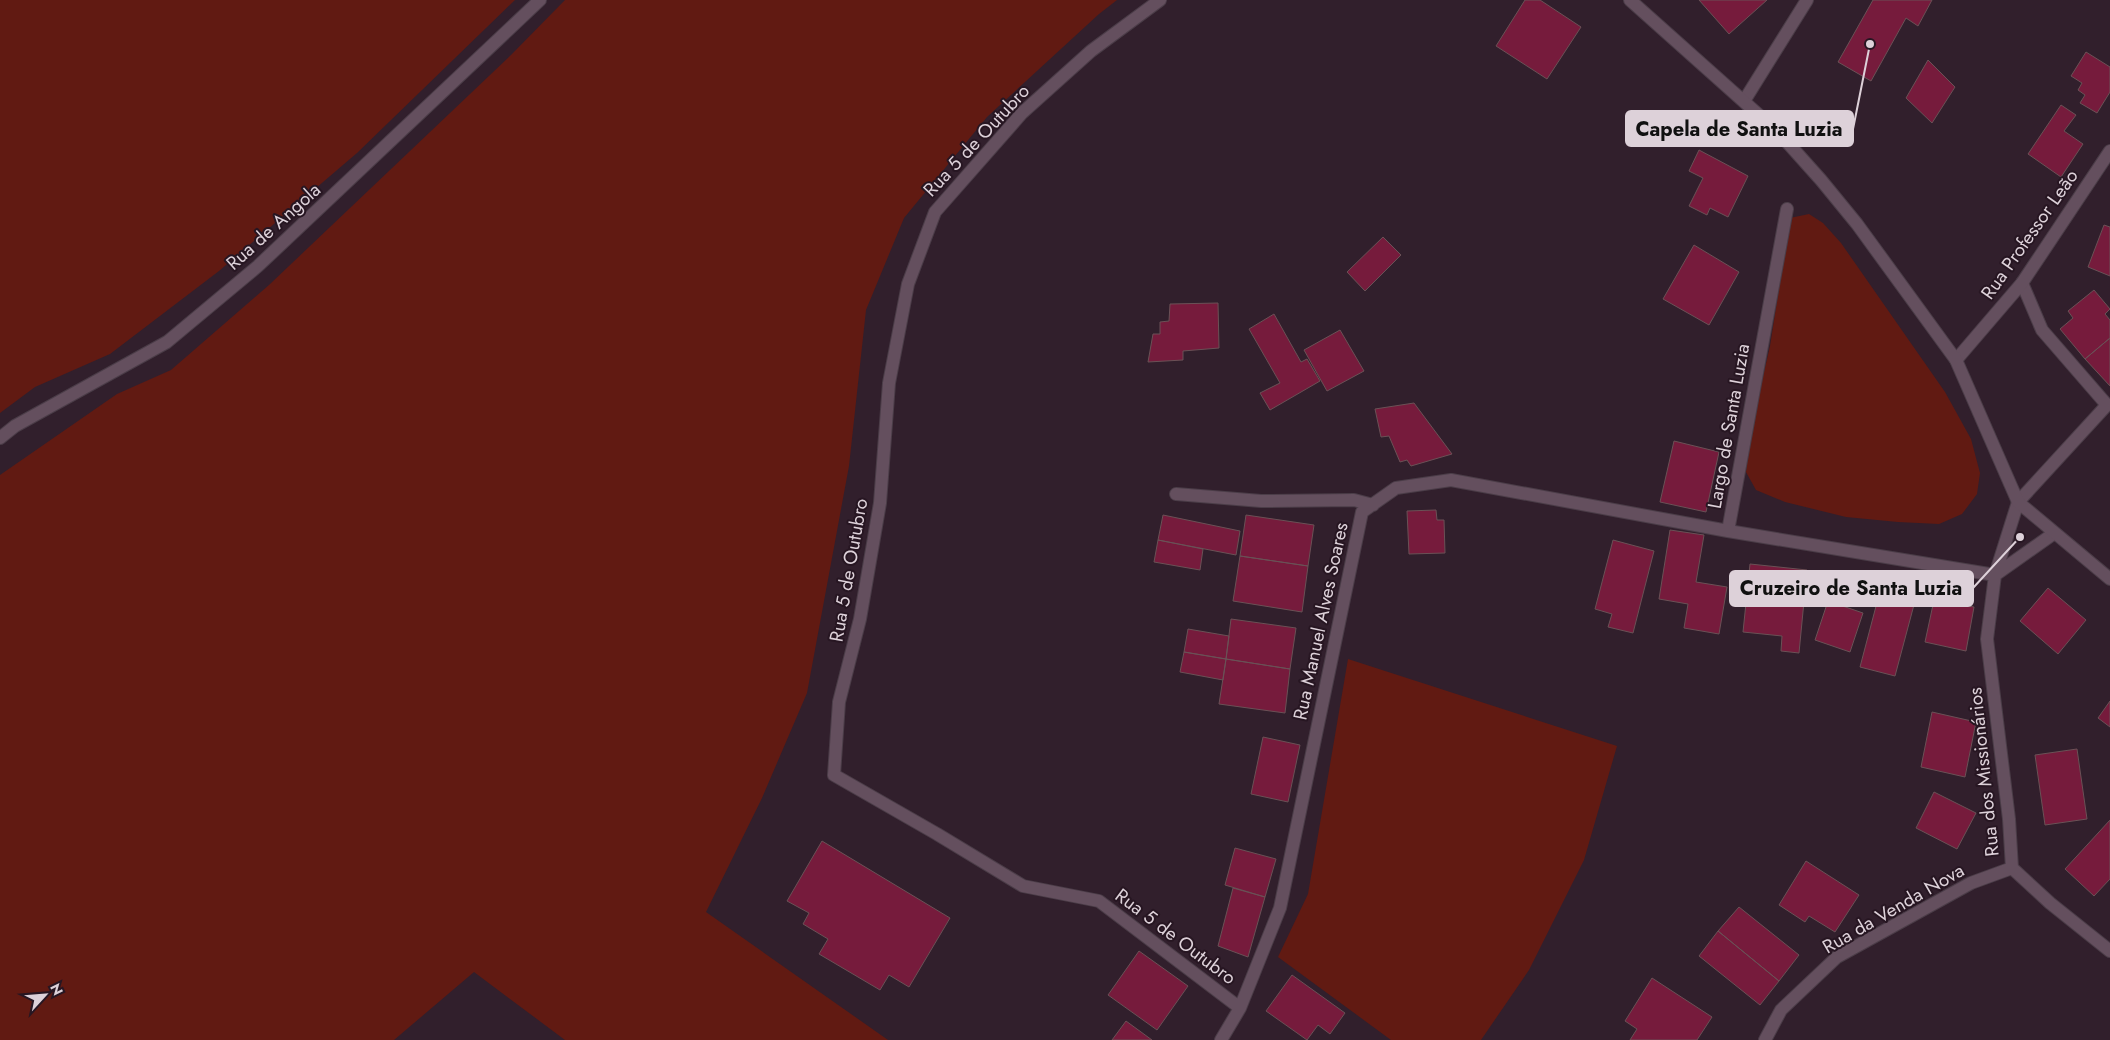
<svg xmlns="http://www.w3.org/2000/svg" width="2110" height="1040" viewBox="0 0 2110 1040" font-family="Jost,sans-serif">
<rect width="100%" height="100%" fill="#311f2c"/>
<path fill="#611a12" d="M0,0H515L357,153L219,271L110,354L35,387L0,413Z
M565,0H1117L1099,14L987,117L904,218L866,310L849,466L807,693L762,798L706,912L888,1040H565L474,972L394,1040H0V475L117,394L171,370L269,285L511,55Z
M1809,214L1823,223L1841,243L1945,392L1971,439L1980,473L1977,494L1962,514L1939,524L1898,522L1846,517L1785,502L1756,490L1746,472L1750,433L1770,346L1790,218Z
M1348,659L1617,746L1584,860L1529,970L1481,1040H1391L1278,957L1308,894Z"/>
<path fill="#761b3c" stroke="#6a5156" d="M1525,0H1540L1581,27L1547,79L1496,46Z
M1699,0H1767L1729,34Z
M1873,0H1932L1918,26L1906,18L1871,81L1838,62Z
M2086,52L2110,67V92L2097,113L2080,103L2085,95L2078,90L2082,83L2071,76Z
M1928,60L1955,87L1932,123L1906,98Z
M2061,105L2076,115L2064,131L2083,144L2061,177L2028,154Z
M1699,150L1748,176L1728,217L1710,208L1707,215L1689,206L1703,178L1689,171Z
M2104,225L2110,227V276L2088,267Z
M1383,237L1401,255L1365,291L1347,272Z
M1694,245L1739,272L1709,325L1663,299Z
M2094,290L2110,309L2105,314L2110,320V338L2085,359L2060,329L2073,318L2068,311Z
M1218,303L1219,348L1183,351V360L1148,362L1153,334H1160V322L1169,321L1170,304Z
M1274,314L1301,362L1307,359L1320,381L1270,410L1260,393L1280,383L1249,329Z
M1340,330L1364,371L1327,391L1304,350Z
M2110,338V386L2085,359Z
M1414,403L1452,454L1411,466L1407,460L1400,462L1389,436L1381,437L1375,409Z
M1674,441L1719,452L1706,512L1660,502Z
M1436,510L1437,520H1444L1445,553L1409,554L1407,511Z
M1163,515L1240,531L1236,555L1158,540Z
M1246,515L1314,525L1308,566L1240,556Z
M1670,530L1704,535L1696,582L1727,587L1719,634L1684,628L1688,604L1659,599Z
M1158,540L1203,549L1200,570L1154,562Z
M1613,540L1654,551L1633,633L1608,627L1612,614L1595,609Z
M1240,556L1308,566L1302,612L1233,601Z
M1750,564L1807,570L1799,653L1781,651L1782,636L1743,632Z
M2048,588L2086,620L2058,654L2020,621Z
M1880,591L1915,601L1895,676L1860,667Z
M1934,600L1974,607L1966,651L1925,642Z
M1828,601L1863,613L1850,652L1815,640Z
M1231,619L1296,628L1290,669L1226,659Z
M1188,629L1229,636L1226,659L1184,652Z
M1184,652L1226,659L1223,680L1180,672Z
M1226,659L1290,669L1285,713L1219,704Z
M2110,701V727L2098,718Z
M1932,712L1976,722L1965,777L1921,767Z
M1263,737L1300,745L1288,802L1251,794Z
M2077,749L2087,819L2045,825L2035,755Z
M1934,792L1976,813L1957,849L1916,828Z
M2110,820V879L2094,896L2065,869Z
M822,841L950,918L909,987L889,975L880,990L819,954L828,939L803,924L809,913L787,901Z
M1235,848L1276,859L1265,897L1225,885Z
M1806,861L1859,895L1835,932L1809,916L1805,922L1779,905Z
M1233,888L1265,897L1248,957L1218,946Z
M1739,907L1799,955L1779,981L1718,931Z
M1718,931L1779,981L1760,1005L1699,956Z
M1139,951L1188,986L1157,1030L1108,995Z
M1292,975L1345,1013L1330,1034L1318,1025L1307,1040L1266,1011Z
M1652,978L1712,1017L1697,1040H1630L1637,1029L1625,1021Z
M1126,1021L1152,1040H1112Z"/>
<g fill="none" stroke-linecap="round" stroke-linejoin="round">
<g stroke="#4b3d48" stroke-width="14">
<path id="minor" d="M1160,0L1091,51L1022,113L935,212L908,284L889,383L880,503L860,619L839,702L834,775L937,834L1023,886L1099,901L1240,1008
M1744,101L1807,0
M0,438L15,426L167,342L258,266L540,0
M1176,494L1261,501L1354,500L1373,505
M1728,531L1787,209
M2053,534L1995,575L1987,639L2009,819L2012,868L2050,903L2110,951
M1221,1040L1240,1008L1280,908L1362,512L1396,488L1451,480L1728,531L1995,575L2018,502L2107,405L2042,330L2022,283
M1765,1040L1781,1010L1837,957L1971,883L2012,868"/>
</g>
<g stroke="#4b3d48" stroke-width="14">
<path id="tertiary" d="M1956,360L2022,283L2110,151"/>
</g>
<g stroke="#4b3d48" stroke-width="14">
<path id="secondary" d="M1630,0L1779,133L1821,180L1857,224L1956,360L2018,502L2110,579"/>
</g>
<use href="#minor" stroke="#644f5e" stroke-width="12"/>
<use href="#tertiary" stroke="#644f5e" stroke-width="12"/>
<use href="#secondary" stroke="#644f5e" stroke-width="12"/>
</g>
<g text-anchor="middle" stroke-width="4" stroke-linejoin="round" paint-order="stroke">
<g font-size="19" fill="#ddd1d9" stroke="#271622">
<text transform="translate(976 140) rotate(-47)" y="7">Rua 5 de Outubro</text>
<text transform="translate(273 226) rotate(-42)" y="7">Rua de Angola</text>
<text transform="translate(2029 234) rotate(-55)" y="7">Rua Professor Leão</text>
<text transform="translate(1728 426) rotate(-80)" y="7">Largo de Santa Luzia</text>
<text transform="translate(848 570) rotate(-80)" y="7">Rua 5 de Outubro</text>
<text transform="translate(1320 621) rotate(-78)" y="7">Rua Manuel Alves Soares</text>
<text transform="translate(1983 772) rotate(-96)" y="7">Rua dos Missionários</text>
<text transform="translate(1893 908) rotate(-30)" y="7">Rua da Venda Nova</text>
<text transform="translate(1176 936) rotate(37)" y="7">Rua 5 de Outubro</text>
</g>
</g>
<path fill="none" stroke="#ddd1d9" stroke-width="2" d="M1870 44L1853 129M2020 537L1973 588"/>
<g fill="#ddd1d9" stroke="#271622" stroke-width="2">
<circle cx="1870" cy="44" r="5"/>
<circle cx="2020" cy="537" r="5"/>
</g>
<g fill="#ddd1d9" stroke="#ddd1d9" stroke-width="2">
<rect x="1626" y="111" width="227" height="35" rx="5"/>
<rect x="1730" y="571" width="243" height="35" rx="5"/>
</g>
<g font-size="20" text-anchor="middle" font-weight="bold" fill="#111">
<text x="1739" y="136">Capela de Santa Luzia</text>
<text x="1851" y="595">Cruzeiro de Santa Luzia</text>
</g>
<g transform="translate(45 995) rotate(64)" stroke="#271622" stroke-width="4" paint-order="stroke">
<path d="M0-4L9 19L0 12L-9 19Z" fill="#ddd1d9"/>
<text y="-8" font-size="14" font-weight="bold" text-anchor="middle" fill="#ddd1d9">N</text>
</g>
</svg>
